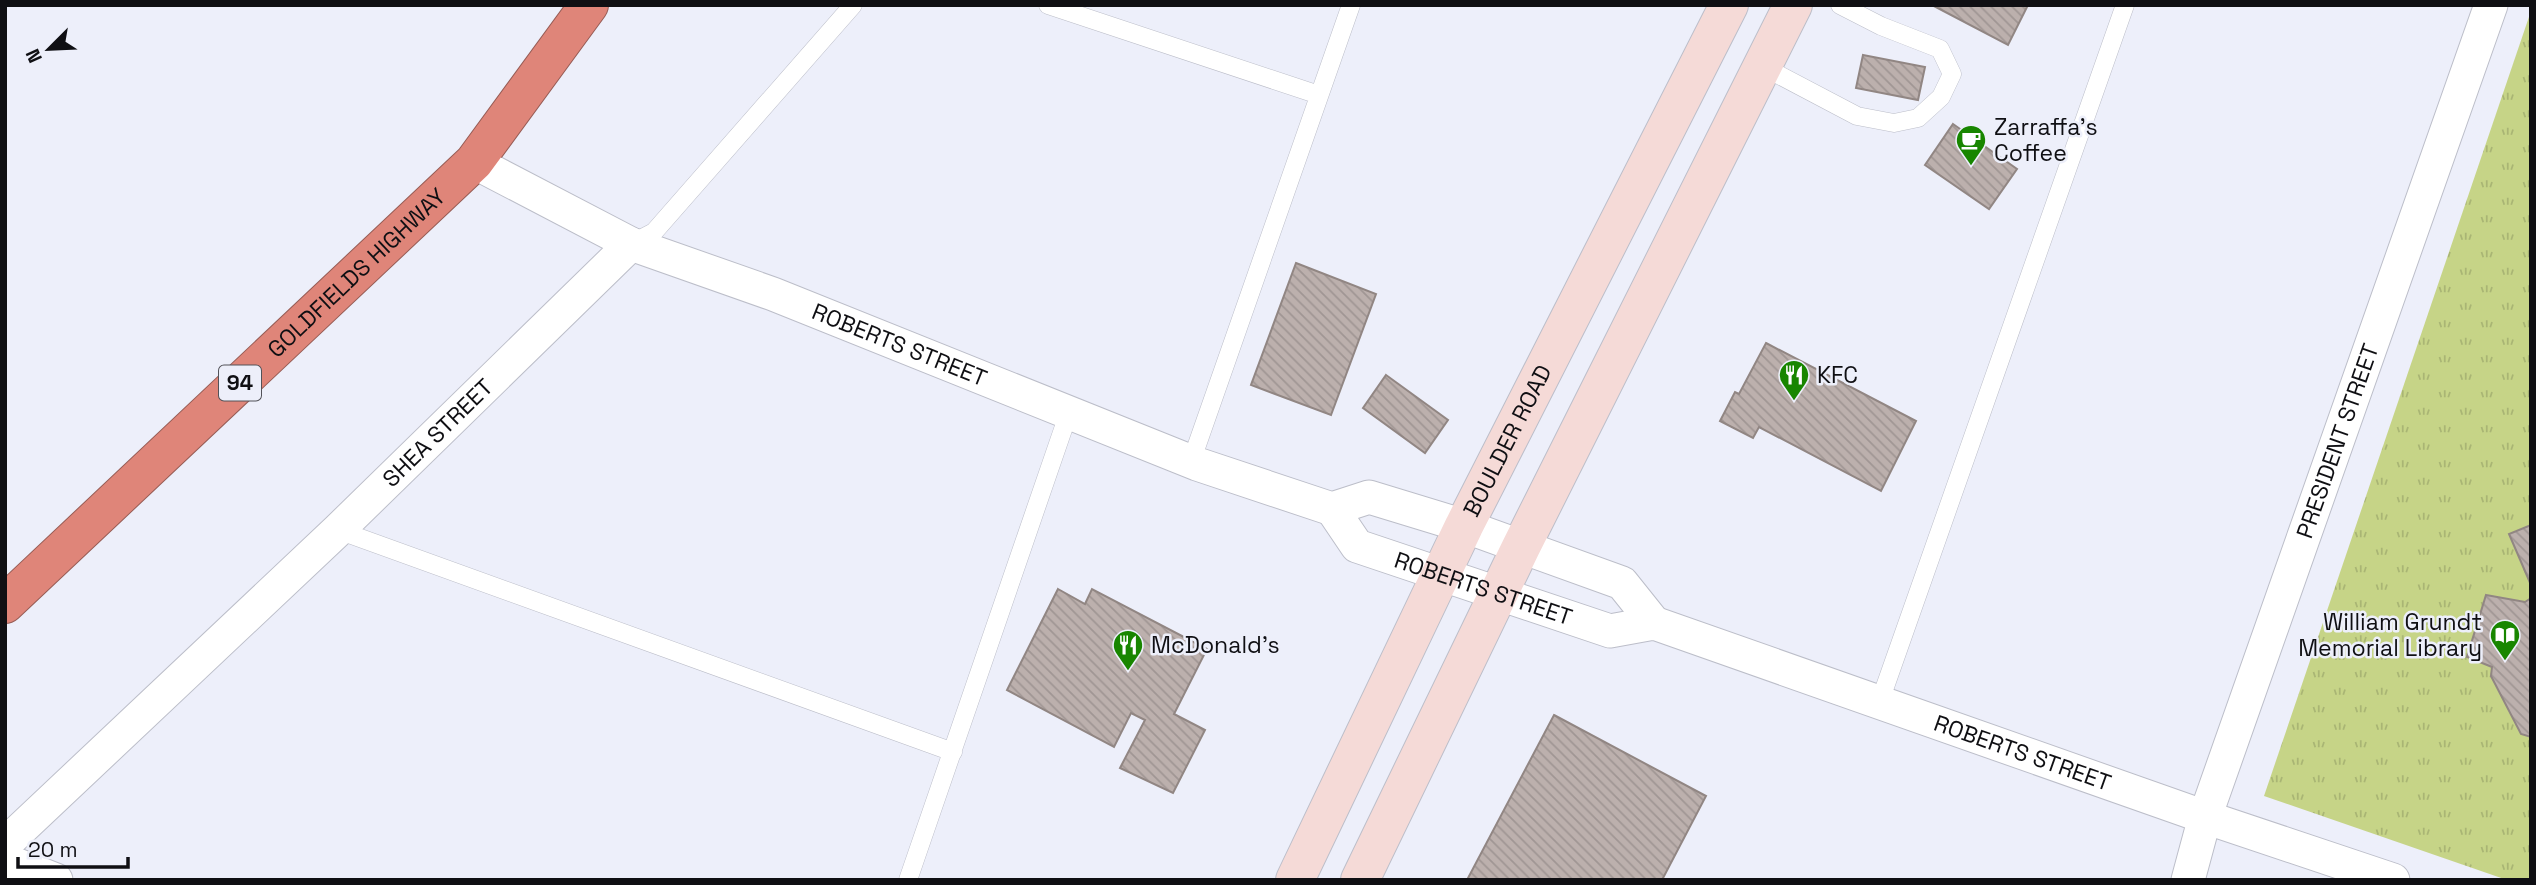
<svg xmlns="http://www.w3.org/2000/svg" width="2536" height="885" viewBox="0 0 2536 885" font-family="'Space Grotesk',sans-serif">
<defs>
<pattern id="park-tufts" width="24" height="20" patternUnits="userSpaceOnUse" patternTransform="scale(1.75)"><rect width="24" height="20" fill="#c6d487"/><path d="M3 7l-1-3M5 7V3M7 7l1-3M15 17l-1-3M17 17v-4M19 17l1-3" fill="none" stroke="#a9b574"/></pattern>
<pattern id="building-back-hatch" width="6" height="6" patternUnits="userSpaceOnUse" patternTransform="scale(1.75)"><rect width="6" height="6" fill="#bcb0ad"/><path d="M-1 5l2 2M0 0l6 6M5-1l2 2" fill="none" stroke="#a09694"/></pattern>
</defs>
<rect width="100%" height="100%" fill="#edeffa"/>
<path fill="url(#park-tufts)" d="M2531,11V880H2507L2264,796Z"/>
<path fill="url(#building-back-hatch)" stroke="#918683" stroke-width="2" d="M1932,5H2028L2008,45Z
M1863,55L1925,67L1918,100L1856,88Z
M1953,124L2017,169L1989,209L1925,165Z
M1296,263L1376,294L1331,415L1251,385Z
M1766,343L1916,421L1881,491L1759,427L1753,438L1720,421L1735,392L1739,394Z
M1386,375L1448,420L1425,453L1363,408Z
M2531,525V585L2509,534Z
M1058,589L1085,604L1092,589L1207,649L1174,714L1205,730L1173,793L1120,768L1145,720L1131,713L1114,747L1007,690Z
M2486,595L2525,602L2531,598V737L2521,734L2491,676L2492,667L2467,657Z
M1554,715L1706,796L1662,880H1467Z"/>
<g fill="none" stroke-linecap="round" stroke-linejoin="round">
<g stroke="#bcbec9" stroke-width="19">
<path id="lane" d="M1048,5L1319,95
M1762,66L1857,116L1894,123L1918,118L1941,97L1952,74L1940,49L1881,26L1840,5
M631,244L654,232L853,5
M1191,462L1351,5
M338,530L953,752
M1880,701L2125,5
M908,880L1069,412"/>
</g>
<g stroke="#bcbec9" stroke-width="35">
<g id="street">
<path id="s1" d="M474,162L631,244L773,294L1197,464L1332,509L1369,497L1464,526L1622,583L1654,623"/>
<path id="s2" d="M1332,509L1357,546L1610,631L1654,623L2205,817L2393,880"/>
<path id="s3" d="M5,844L338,530L631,244"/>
<path d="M5,860L56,880"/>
<path id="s4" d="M2188,880L2205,817L2491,5"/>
</g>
</g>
<g stroke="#bcbec9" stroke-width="40">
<g id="secondary">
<path id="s5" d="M1295,880L1464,526L1729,5"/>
<path d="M1360,880L1521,547L1793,5"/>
</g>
</g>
<g stroke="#965c55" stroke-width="40">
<g id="highway">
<path id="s6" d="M5,604L474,162L589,5"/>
</g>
</g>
<use href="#lane" stroke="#fff" stroke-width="18"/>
<use href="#street" stroke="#fff" stroke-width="33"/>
<use href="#secondary" stroke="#f5dad7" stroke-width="38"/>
<use href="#highway" stroke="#df8579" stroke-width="38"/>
</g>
<defs>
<g id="cafe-pin" transform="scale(1.575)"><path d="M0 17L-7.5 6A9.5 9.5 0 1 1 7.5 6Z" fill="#188600" stroke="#edeffa"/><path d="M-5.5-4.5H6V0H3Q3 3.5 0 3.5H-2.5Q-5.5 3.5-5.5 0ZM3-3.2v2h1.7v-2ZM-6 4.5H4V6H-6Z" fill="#fff"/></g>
<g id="restaurant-pin" transform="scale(1.575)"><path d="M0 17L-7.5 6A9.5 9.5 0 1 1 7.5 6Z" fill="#188600" stroke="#edeffa"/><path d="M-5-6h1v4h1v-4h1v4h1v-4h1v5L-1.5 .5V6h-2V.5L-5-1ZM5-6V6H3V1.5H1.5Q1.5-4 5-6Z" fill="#fff"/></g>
<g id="library-pin" transform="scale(1.575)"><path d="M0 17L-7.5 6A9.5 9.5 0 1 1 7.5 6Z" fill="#188600" stroke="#edeffa"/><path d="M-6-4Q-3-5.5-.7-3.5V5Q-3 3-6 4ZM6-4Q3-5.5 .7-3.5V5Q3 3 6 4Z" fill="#fff"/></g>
</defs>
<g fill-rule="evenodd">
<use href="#cafe-pin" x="1971" y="140"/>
<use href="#restaurant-pin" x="1794" y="375"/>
<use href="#library-pin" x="2505" y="635"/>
<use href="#restaurant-pin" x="1128" y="645"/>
</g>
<g text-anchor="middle" stroke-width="5" stroke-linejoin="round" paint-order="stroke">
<rect fill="#edeffa" stroke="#525258" stroke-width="2" x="219" y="365.5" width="42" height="35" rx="5"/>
<g font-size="21" font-weight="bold" fill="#0f0f13">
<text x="240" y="390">94</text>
</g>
<g font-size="23" fill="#0f0f13" stroke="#edeffa" text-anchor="start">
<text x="1994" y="135">Zarraffa's<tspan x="1994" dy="26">Coffee</tspan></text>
<text x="1817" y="383">KFC</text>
<text x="2482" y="630" text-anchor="end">William Grundt<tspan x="2482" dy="26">Memorial Library</tspan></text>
<text x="1151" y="653">McDonald's</text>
</g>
<g font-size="23" fill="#0f0f13" stroke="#edeffa">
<text dy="8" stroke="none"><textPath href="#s6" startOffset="483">GOLDFIELDS HIGHWAY</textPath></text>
<text dy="8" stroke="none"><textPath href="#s1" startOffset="464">ROBERTS STREET</textPath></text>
<text dy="8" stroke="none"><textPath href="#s3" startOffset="597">SHEA STREET</textPath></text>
<text dy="8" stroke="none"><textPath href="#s5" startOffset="488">BOULDER ROAD</textPath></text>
<text dy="8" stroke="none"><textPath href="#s4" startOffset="464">PRESIDENT STREET</textPath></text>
<text dy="8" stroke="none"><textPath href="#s2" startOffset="178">ROBERTS STREET</textPath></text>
<text dy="8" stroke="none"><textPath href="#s2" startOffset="747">ROBERTS STREET</textPath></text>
</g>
</g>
<rect width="2536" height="885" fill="none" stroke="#0f0f13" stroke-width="14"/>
<g transform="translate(49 49) rotate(246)" stroke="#edeffa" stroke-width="5" paint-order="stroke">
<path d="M0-5L12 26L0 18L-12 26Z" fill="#0f0f13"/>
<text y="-10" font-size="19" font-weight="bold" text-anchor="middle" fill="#0f0f13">N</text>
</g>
<path d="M18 857v10h110v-10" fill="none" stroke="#0f0f13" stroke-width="3.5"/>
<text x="28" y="857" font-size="21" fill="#0f0f13" stroke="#edeffa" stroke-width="5" paint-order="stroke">20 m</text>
</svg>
